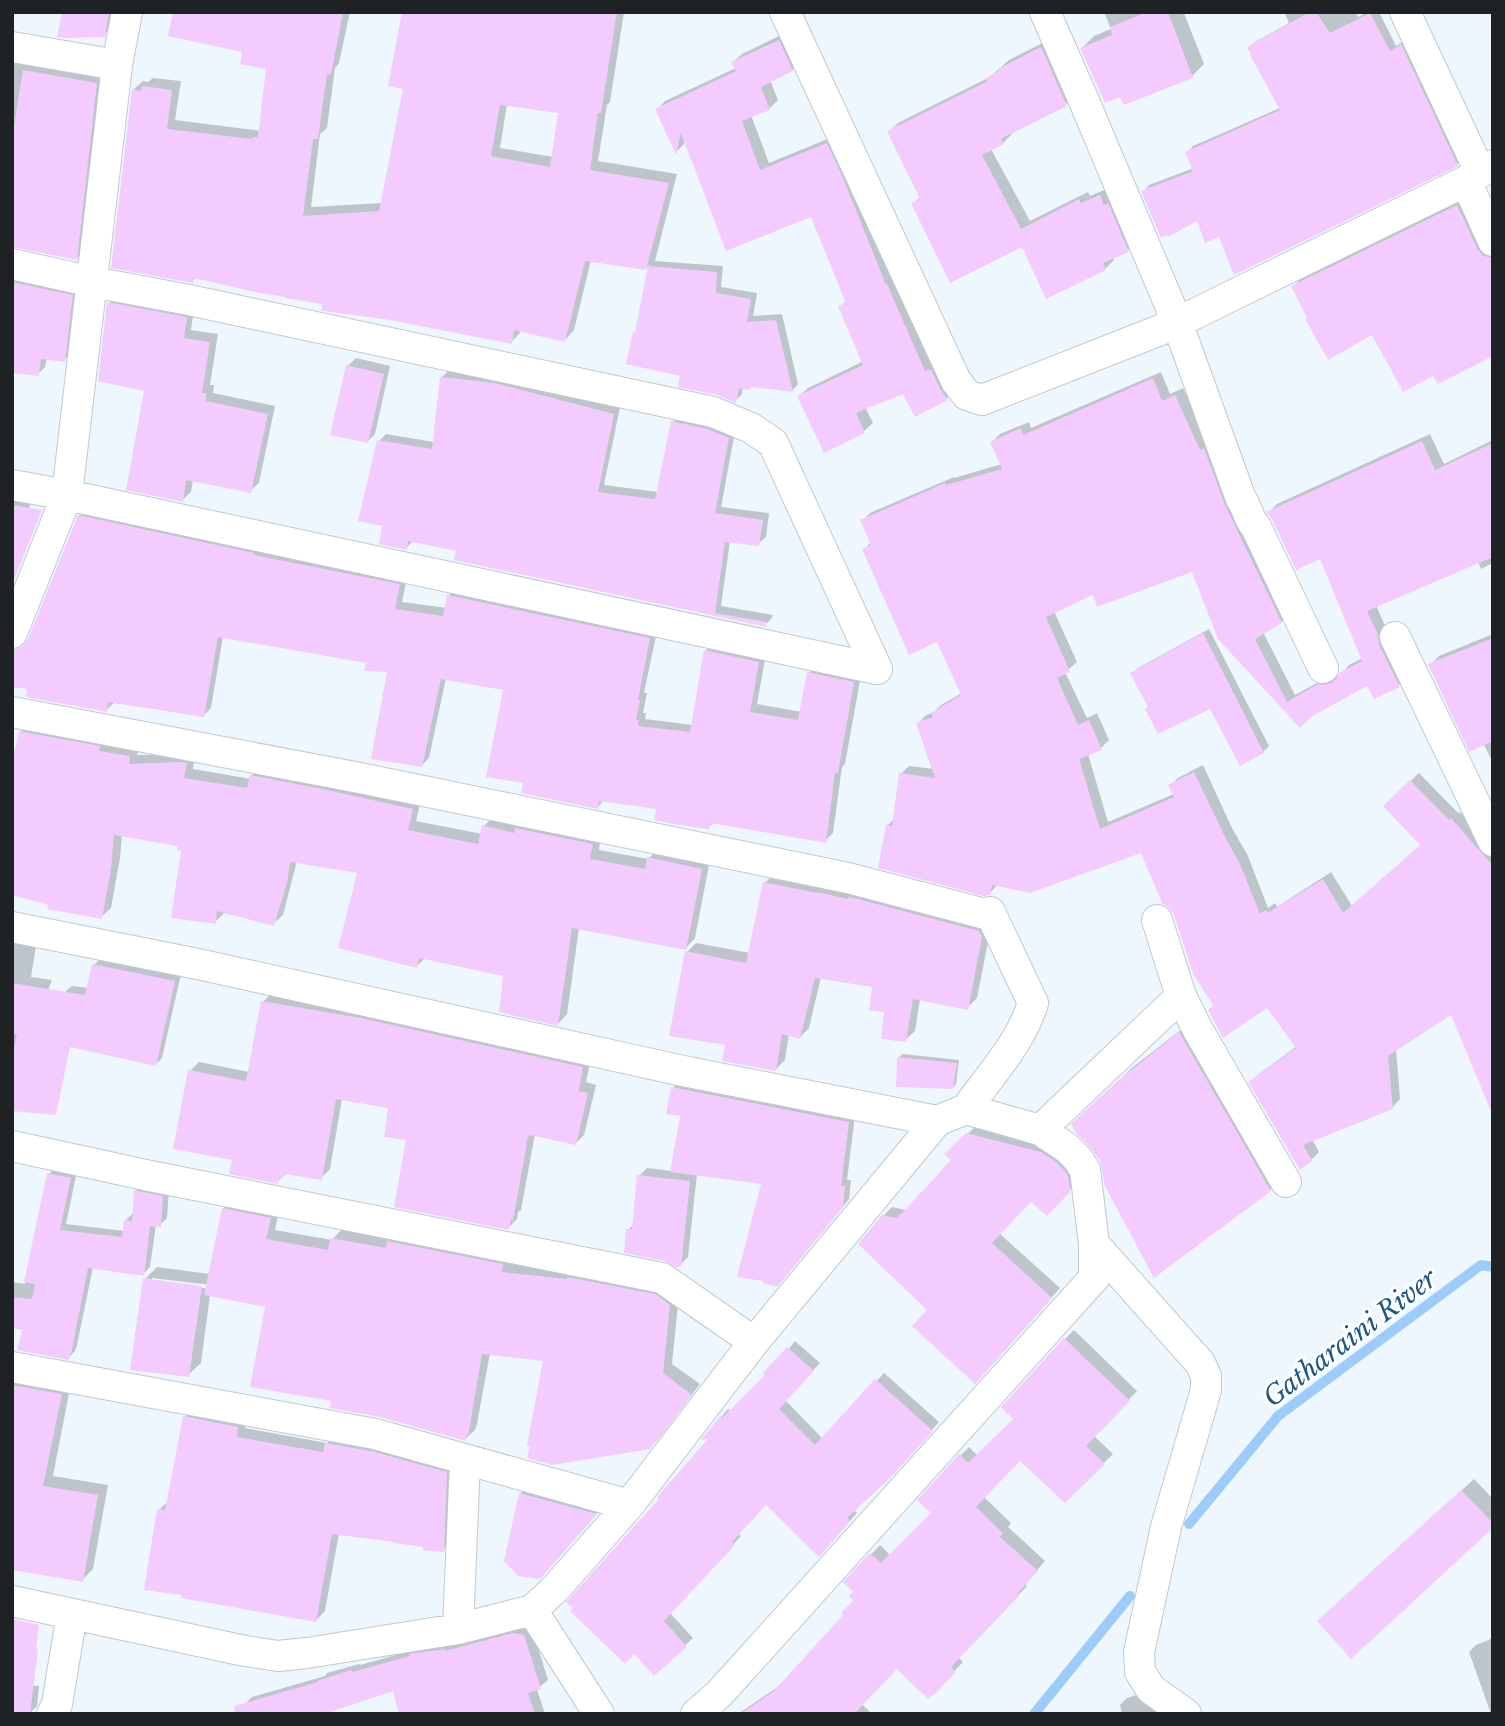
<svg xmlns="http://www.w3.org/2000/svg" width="1505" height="1726" viewBox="0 0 1505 1726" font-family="'Libre Baskerville',serif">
<rect width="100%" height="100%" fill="#eef7fd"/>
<path fill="#0003" fill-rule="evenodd" d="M64,12H115L112,27L104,35Z
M175,12H350L339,63L335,68L327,128L320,134L311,207L382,203L405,88L403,12H624L610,102L607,105L598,161L677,174L655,261L723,266L721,287L757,293L753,316L782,314L798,384L792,391L752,385L743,387L742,394L735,401L682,375L638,330L650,264L646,269L591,260L574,330L565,340L521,330L520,333L511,342L196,277L192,281L133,90L143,81L148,82L153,78L181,81L175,120L261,131L268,67L244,51ZM507,104L560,112L553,157L500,148Z
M1104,12L1184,13L1204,64L1192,76L1121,95L1082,48L1094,36L1111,29Z
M1284,12H1356L1358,17L1368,12H1379L1396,46L1407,39L1463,158L1457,164L1220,235L1197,219L1143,192L1149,185L1194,168L1187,153L1193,146L1280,108L1248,48L1255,42L1289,23Z
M787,32L801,61L792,70L770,80L778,100L769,109L751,115L769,163L835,136L956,390L947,398L916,414L904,391L865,407L873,423L864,431L799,396L808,388L864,361L840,307L847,300L812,215L685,138L684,144L676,152L657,110L665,101L736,68L733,62L742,54Z
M1050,39L1075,95L1066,104L1011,133L1012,134L1003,143L991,149L1030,221L1088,192L1090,196L1109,188L1136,242L1128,250L1113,257L1114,260L1105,269L1022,244L913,204L921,196L889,132L898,123L990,77L1009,60Z
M12,61L103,77L83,252L76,259L12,240Z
M1465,199L1493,249V354L1434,373L1373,333L1309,318L1293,287L1300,279Z
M12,279L79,289L71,353L64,360L47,358L45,367L38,374L12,371Z
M117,295L194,309L191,330L218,334L210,385H214L213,393L275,406L259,483L250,491L193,480L191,492L182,500L146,389L109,303Z
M356,358L390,366L375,434L367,442L348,366Z
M448,371L620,407L604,485L658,492L673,422L680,415L735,431L721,507L769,513L766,537L758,544L730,541L721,606L773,615L772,618L765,625L456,559L458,550L413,541L406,548L384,525L379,441L386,434L434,442L441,378Z
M1161,372L1170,394L1183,388L1289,614L1281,622L1263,632L1295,695L1328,677L1340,676L1349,665L1363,658L1321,556L1269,512L1277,504L1430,434L1444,464L1493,440V563L1481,569L1478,561L1376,605L1385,626L1387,636L1407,677L1399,685L1368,684L1310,716L1300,725L1193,570L1094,593L1054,611L1077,662L1065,672L1087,718L1097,713L1109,740L1101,748L1088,754L1108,822L1174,794L1170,786L1178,778L1203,765L1232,828L1248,856L1268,908L1275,903L1277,907L1331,872L1352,906L1422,845L1385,806L1419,773L1458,813L1460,812L1493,849V1088L1452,1012L1396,1049L1400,1099L1392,1108L1312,1139L1319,1152L1311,1160L1251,1082L1259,1074L1297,1046L1268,1005H1215L1175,914L1142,851L998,884L990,893L887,826L894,819L901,774L909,766L934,769L918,724L926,715L933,713L941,705L962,693L937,640L864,550L871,542L862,521L870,513L954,477V478L1002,464L992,442L1000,434L1029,422L1031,428Z
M12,496L31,499L12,589Z
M87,508L407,577L402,602L447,608L449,595L457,588L657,631L644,693H647L643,713H646L645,719L693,725L706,651L714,643L766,654L757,704L802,712L809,673L816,665L861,675L845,764L842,767L833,833L825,841L714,822L709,827L658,807L604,800L598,807L525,782L505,689L446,678L429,758L422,765L389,671L368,661L223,636L211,708L204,715L114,703L106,710L79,516Z
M1209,629L1269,746L1263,752L1211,707H1150L1132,674L1138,668Z
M1493,634V763L1483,743L1431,664L1439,656Z
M30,723L139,747L137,755L195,754L193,769L251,779V776L260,766L421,800L416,821L482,834L484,826L493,817L601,835L599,850L648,859L658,849L710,860L695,938L686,948L579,928L567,1014L558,1024L505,974L425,958L417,966L359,871L297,861L283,915L273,924L224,913L215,922L179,845L122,834L120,858L111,908L101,917L20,732Z
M774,874L991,927L977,998L967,1008L920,999L915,1031L905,1040L886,1010L874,986L821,977L809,1028L800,1037L789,1034L785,1060L775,1070L727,1044L687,952L696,943L750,953L765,883Z
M12,943L36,946L31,977L52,980L12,1078Z
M101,958L181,974L162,1058L155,1065L65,992L72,986L89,988L94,965Z
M272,993L591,1058L586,1082L596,1085L584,1135L575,1144L535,1134L521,1210L518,1212L517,1219L508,1228L408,1139L390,1106L342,1099L330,1169L321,1178L287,1173L277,1182L234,1159L190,1071L199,1062L249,1072L263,1002Z
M1196,1018L1286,1174L1270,1190L1101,1160L1090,1108L1133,1067Z
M903,1054L959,1060L956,1084L953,1088L899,1057Z
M679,1081L855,1115L847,1180H851L849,1199L784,1278L764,1182L697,1174L688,1257L680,1265L628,1230L634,1224L639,1176L647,1168L672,1171L682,1115L673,1088Z
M977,1125L1050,1143L1078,1181L1047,1214L1032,1199L999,1233L1060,1288L984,1373L930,1310L883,1216L892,1207L906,1210L953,1160L947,1154Z
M56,1167L77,1171L66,1224L124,1231L126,1220L133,1213L136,1191L143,1184L169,1190L167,1218L160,1225H156L150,1267L143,1274L93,1267L77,1345L75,1351L68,1358L24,1329L12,1327V1282L25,1284L49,1174Z
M233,1199L279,1209L275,1230L332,1240L342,1229L679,1295L672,1364L700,1384L660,1437L649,1447L545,1360L490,1353L477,1424L475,1430L465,1439L333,1400L267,1305L210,1295L201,1363L188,1375L145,1279L157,1267L210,1274L223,1209ZM152,1278L211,1285V1289L152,1281Z
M1074,1330L1137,1391L1094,1436L1113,1454L1065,1501L1020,1459L984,1497L1011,1523L1008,1527L1045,1561L1025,1584L1027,1586L958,1657L963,1662L933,1693L897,1667L862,1704L872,1714H738L782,1684L846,1615L855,1601L856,1592L846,1582L880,1545L891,1556L934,1513L960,1456L969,1447L978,1456L1016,1419L1065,1339Z
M795,1341L820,1363L785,1400L823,1439L884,1373L939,1422L899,1467L853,1510L857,1513L826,1548L766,1503L738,1533L741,1536L670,1613L693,1638L654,1674L661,1499L713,1436L705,1437L721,1417L728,1409L731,1411L768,1375Z
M21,1374L71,1383L53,1476L108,1485L93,1569L82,1580L14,1568L12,1570V1382Z
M194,1408L247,1418L245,1428L327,1443L336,1434L455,1463L452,1541L443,1550L425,1545L339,1533L325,1611L316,1620L159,1510L169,1500L185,1417Z
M1474,1479L1493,1499V1526L1331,1609Z
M533,1481L607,1502L552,1565L506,1561L521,1493Z
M522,1626L532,1628L548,1680L537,1689L545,1714H401L394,1689L244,1705L252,1697L325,1676L327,1673L359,1664L360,1665L417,1649Z
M1493,1636V1714H1491L1469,1652L1476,1645L1489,1640Z
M12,1683L39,1686L37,1706L29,1714Z
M1145,1692L1163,1709L1158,1714H1122L1120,1705L1127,1698Z"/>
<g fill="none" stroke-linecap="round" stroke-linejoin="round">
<path stroke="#9eccfa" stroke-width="10" d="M1189,1524L1278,1416L1481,1265L1493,1267
M1034,1714L1130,1596"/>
</g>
<path fill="#f4cbfe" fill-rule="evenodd" d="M62,12H109L105,37L64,38L57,37Z
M173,12H343L331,75L327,74L318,139H313L303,216L379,211L403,89L388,86L402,12H617L601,113H598L590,170L669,183L646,270L585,261L565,342L514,330L512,344L390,320L324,311H322V304L285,298V297L260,293L193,278V283L111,268L132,89L141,91L142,86L172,90L167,129L252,139L253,137H258L266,69L240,64L242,52L168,36ZM500,105L558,113L550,167L491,156Z
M1147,12H1168L1193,78L1124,105L1120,97L1105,103L1080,48L1112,35L1110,27Z
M1310,12H1316L1330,33L1370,13L1390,51L1401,44L1458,166L1234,275L1219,237L1205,243L1197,221L1168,237L1167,235L1161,238L1141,191L1193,171L1185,152L1280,110L1250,55V45Z
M779,40L793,71L761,87L770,110L742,121L760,170L827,143L843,178L886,285L887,284L925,371L931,369L940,389L948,400L915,417L903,394L856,413L865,433L824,453L797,396L863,365L838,306L846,303L811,217L726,251L681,133L676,155L655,109L736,71L731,62Z
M1041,47L1067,106L1001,139L1004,144L982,155L1021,229L1079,199L1081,203L1100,195L1104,205L1108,203L1129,252L1103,263L1106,270L1046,299L1022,247L950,283L911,203L920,199L887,131L988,81L986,78L999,71L998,69Z
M23,70L97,83L77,260L12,247V138Z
M1457,205L1477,248L1482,255L1491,258L1493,263V356L1438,384L1433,376L1403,392L1372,335L1328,360L1305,319L1307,318L1291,286Z
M648,266L717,272L716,293L751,299L747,322L776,320L793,392L751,387L750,390L739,388L736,403L717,395L678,387L680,376L626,364L633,332H635Z
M12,282L73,295L65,362L41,359L39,376L12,373Z
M107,302L187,317L184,338L210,342L202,393H206V401L268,414L251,493L186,480L183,502L126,490L144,391L98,381Z
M346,365L384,374L368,443L330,435Z
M440,377L495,383L614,414L598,492L655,499L671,421L708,429L729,438L715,513L763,520L759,546L725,542L715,613L767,622L766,627L454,560L456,551L408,541L407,550L379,544L382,526L358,521L377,440L432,449Z
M1153,378L1162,401L1175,395L1200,450L1204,448L1225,505L1282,623L1255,639L1287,702L1318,684L1322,685L1331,683L1337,678L1339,673L1362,661L1320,559L1296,570L1272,519L1266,512L1422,441L1435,470L1493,443V557L1367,611L1378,635L1379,645L1400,687L1374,699L1367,686L1311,717L1300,728L1218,639L1192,572L1097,607L1093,595L1046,617L1070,672L1057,678L1078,725L1089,720L1102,750L1079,759L1100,829L1174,797L1168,785L1194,772L1225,837L1240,864L1260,914L1266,910L1268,913L1323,879L1343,913L1420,845L1383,806L1410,780L1449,820L1451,818L1493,866V1116L1451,1015L1388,1056L1393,1109L1303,1145L1312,1161L1300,1170L1248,1082L1296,1048L1267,1008L1223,1038L1208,1010L1213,1005L1193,974L1174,915L1169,908L1162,903L1141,853L1030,893L992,885L990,895L984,896L878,868L886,825L892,826L899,773L935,778L916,723L933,717L931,713L961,695L937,642L909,655L862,549L871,545L860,520L945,483L946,485L1002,469L990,442L1021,428L1023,435Z
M12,505L42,510L12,585Z
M78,515L254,553V555L400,584L395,609L443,616L447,595L650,638L638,700H640L636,720H639L638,726L690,732L704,650L759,662L750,712L798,720L807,672L854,682L838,773H835L826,843L711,823L709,829L673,824L654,820L656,809L599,801L598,809L521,793L523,783L486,777L503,690L441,679L422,767L371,759L387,672L364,671L366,663L218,637L204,717L108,702L107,712L26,697L27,689L12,687V650L22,647L28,639Z
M1203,633L1264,753L1240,766L1210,709L1158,734L1145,709L1148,707L1130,673Z
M1493,638V741L1469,752L1428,664Z
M19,731L100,746L99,751L130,756L129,764L181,762L187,763L184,778L247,788L250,775L323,789L413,809L408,830L478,844L482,825L514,833L515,828L593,844L590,859L645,869L647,857L702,869L686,950L572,928L558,1026L499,1012L503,976L419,958L417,968L338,948L357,873L290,862L287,883L274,926L217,911L216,924L171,918L181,851L177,850V846L114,835L111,869L102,919L47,909L48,905L12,895V763Z
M763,882L817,893V892L848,899V897L854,898L979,931L982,937L968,1010L913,999L906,1042L881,1039L884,1012L869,1010L872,987L815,978L800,1039L782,1034L776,1071L722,1061L725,1045L669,1036L685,951L746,963Z
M92,964L175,981L156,1066L70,1047L56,1115L12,1111V1058L17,1034L12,1033V983L85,995Z
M261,1001L361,1018L583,1067L579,1091L588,1093L576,1145L530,1135L528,1137L513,1220H511L509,1230L394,1207L406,1140L384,1137L388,1108L336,1099L322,1180L284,1174L283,1179L279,1178L278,1184L229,1174L232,1160L173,1149L188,1070L246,1081Z
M1179,1032L1271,1191L1154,1278L1105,1186L1100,1161L1090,1147L1076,1133L1071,1124L1115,1083Z
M897,1057L957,1063L953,1089L896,1087Z
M671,1087L849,1122L841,1186H845L843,1207L777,1287L763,1283V1281L737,1277L761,1184L670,1172L680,1116L666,1114Z
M966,1133L1041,1152L1056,1162L1064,1170L1068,1176L1070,1192L1047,1216L1031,1202L992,1243L1052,1298L975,1384L912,1326L927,1310L858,1244L882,1215L896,1218L904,1211L951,1160L944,1154Z
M47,1173L71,1178L60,1230L122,1237L124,1220L132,1221L134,1190L163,1196L161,1227L150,1226L144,1276L88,1268L71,1354H70L69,1360L17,1350L22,1330L12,1328V1297L32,1299L35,1284L24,1282Z
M637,1175L690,1181L681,1267H676L665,1261L624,1253L626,1229H632Z
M222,1208L271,1218L266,1239L328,1250L330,1238L386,1248L387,1241L503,1264L502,1272L567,1279V1277L655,1294L670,1305L663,1373L692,1395L650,1449L552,1465L527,1458L530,1446L527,1445L543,1361L482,1354L468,1436L466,1435V1441L380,1417L330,1408L331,1401L250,1387L265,1307L204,1295Z
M143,1278L202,1286L189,1377L130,1370Z
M1064,1338L1130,1401L1086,1446L1105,1464L1065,1503L1020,1461L976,1507L1003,1533L1000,1537L1038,1571L1017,1594L1019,1596L951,1667L956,1672L933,1696L932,1695L928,1699L897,1669L854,1714H740L773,1692L843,1615L841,1613L853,1601L849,1596L853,1592L843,1582L870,1553L881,1563L931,1513L917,1500L959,1454L968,1463L1013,1419L1001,1407Z
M787,1347L814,1371L779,1409L815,1445L875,1379L933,1431L891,1477L847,1518L850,1521L819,1557L766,1505L732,1542L735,1545L664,1621L687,1647L654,1676L634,1654L625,1664L570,1611L573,1608L566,1602L659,1499L657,1497L664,1489L708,1439L701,1440L720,1416L722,1418L765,1375L763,1373Z
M12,1385L62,1394L43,1486L98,1495L83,1582L12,1570Z
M183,1416L238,1427L237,1437L323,1452L325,1443L371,1451L447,1472L444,1552L423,1550V1547L394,1543V1542L332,1534L316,1622L181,1598L182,1595L144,1590L157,1509L165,1510Z
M1461,1490L1493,1523V1528L1351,1659L1317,1621Z
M519,1493L597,1514L540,1579L518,1576L504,1561Z
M12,1619L39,1625L36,1649H38L30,1714H12Z
M513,1633L524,1635L541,1689L528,1693L535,1714H399L393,1691L324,1714H235L234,1706L318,1682L317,1681L351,1670L352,1672L410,1656L409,1654L445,1649V1651Z"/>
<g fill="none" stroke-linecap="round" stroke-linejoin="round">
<g stroke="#c1c9d0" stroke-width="32">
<path id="street" d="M785,12L956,381L967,395L982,400L1168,327L1466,181L1493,165
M1045,12L1084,101L1177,322L1241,499C1248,508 1248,519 1256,527L1323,668
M1405,12L1480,172
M12,47L117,65
M1466,181L1493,241
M12,264L93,282L189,300L713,412L751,428L773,443L877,669
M12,485L67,495L877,669
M12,633L67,495L117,65L127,12
M1395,637L1493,841
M12,712L360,778L848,878L985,914L990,912L1033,1003C1022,1041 989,1077 966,1109
M1157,920L1181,996L1198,1030L1286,1182
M12,927L198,964L688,1072L937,1121
M1040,1130L1181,996
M12,1146L150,1176L662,1278L754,1342
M1094,1244L1200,1363L1206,1376V1390L1166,1527L1139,1652L1140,1672L1151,1689L1186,1714
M12,1367L375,1434L629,1505L754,1342L937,1121L966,1109L1040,1130L1067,1148L1078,1159L1085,1170L1094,1244V1278L719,1694L696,1714
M12,1601L245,1651L278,1656L307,1653L458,1629L532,1610L555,1589L629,1505
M532,1610L599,1714
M458,1629L465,1461
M52,1714L57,1704L72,1614"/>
</g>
<use href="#street" stroke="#fff" stroke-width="30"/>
</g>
<g text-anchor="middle" stroke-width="6" stroke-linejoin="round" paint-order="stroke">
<g font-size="26" font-style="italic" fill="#1d588c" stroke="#fff">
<text transform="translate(1350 1338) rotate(-37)" y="9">Gatharaini River</text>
</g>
</g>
<rect width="1505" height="1726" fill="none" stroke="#1f2225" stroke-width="28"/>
</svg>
